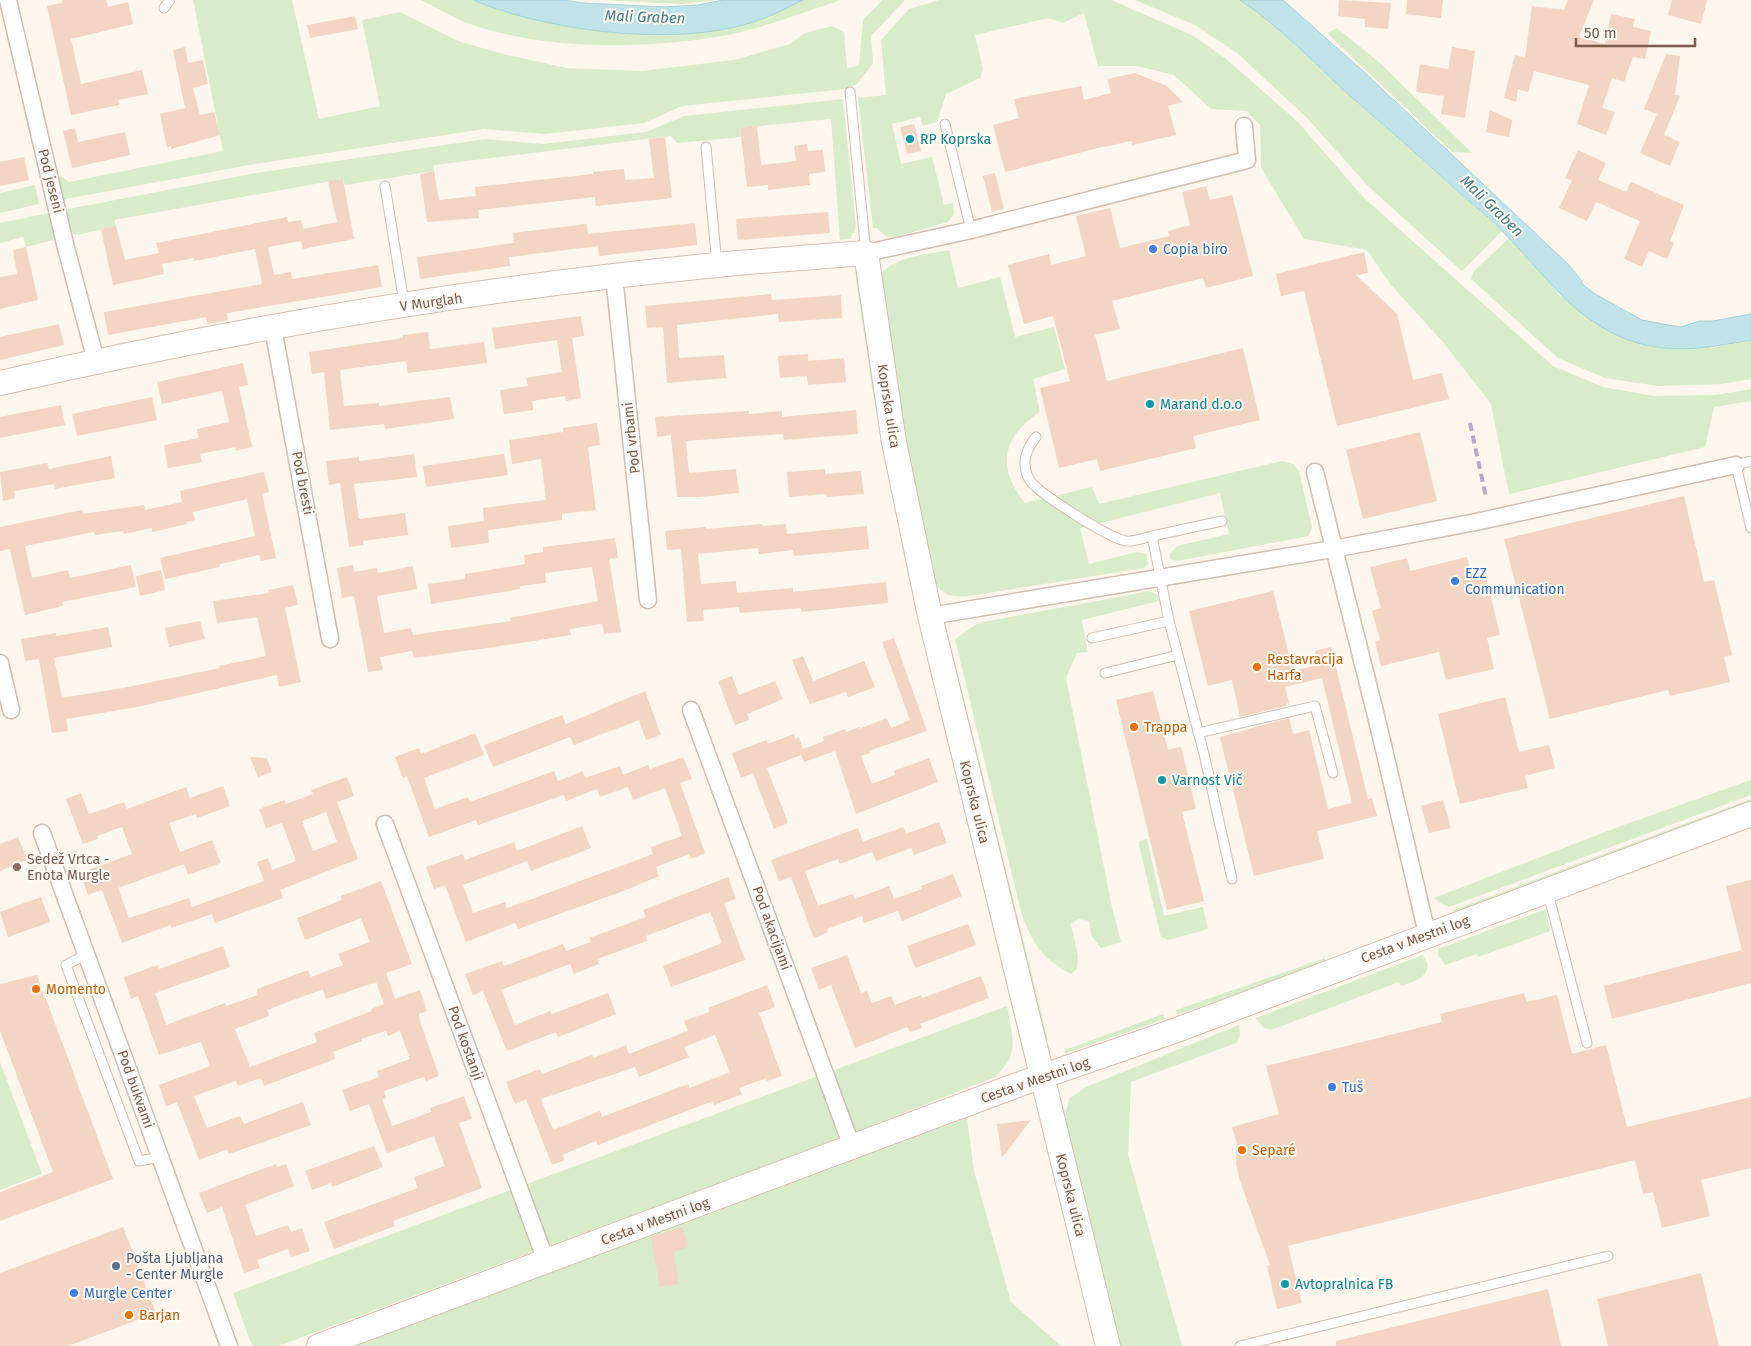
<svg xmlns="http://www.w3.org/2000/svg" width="1751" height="1346" viewBox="0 0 1751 1346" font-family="'Fira Sans',sans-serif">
<rect width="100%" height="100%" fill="#fdf6ec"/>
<path fill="#d8ecc9" d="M193,0H292L319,119L380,106L362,20L400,12L458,41L503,54L566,68L641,71L734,60L790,44L805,33L832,26L844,32L847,68L859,66L863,20L883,0H905L871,36L873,63L857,84L845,89L682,106L644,123L544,134L484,129L255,164L60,200L55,177L61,176L69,182L223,151Z
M421,0H473L501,11L577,27L629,33L679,34L711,31L760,20L803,0H841C798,14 754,32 710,38C635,49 544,49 473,25C455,19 438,8 421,0Z
M600,0H715L682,4Z
M939,0H1111L1192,35L1225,58L1298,122L1363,197L1553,366L1603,387L1654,396L1716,395L1751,389V401L1714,407L1705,447L1509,494L1491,404L1443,342L1391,285L1367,250L1304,239L1261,168L1260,125L1247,111L1211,109L1174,75L1137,66H1098L1084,13L1063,23L1048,18L975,35L983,69L980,78L946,94L937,122L923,126L920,117L892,124L901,164L932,157L944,205L953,203L954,214L948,222L895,237L886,236L876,228H873L858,98L886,95L881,40L909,9Z
M1135,0H1240L1266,17L1323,72L1502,231L1462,271L1369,187L1306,117L1237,53L1195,25Z
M1337,28L1380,63L1472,153L1452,152L1327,33Z
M843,99L856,227L855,233H853L850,239L840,240L831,119L740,128L741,137L677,143L671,136L434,165V171L345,185L343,179L114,220L116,226L77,235L70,233L63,210L256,173L485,139L543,144L646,132L684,116Z
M35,185L39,204L0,213V193Z
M54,212L57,236L53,240L26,247L23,237L0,243V223Z
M1509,238L1560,296L1712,348L1751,340V379L1722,384L1658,386L1605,378L1558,358L1471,279L1474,271Z
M949,250L958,288L1000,277L1015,337L1054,327L1065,369L1033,379L1040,412C1002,437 996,467 1025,503L1092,487L1099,504L1282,461L1293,464L1299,471L1312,527L1309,536L1177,561L1170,559V554L1177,546L1229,534L1220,493L1080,528L1089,564L1137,552L1146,554L1148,563L1144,568L970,596C954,597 943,597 934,582L903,438L880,275C895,256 926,255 949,250Z
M858,271L908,547L903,549L872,388L856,280V272Z
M908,554L1024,1047L1022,1049L922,636L904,555Z
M1150,591L1158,595L1159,601L1082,620L1088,652L1077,653L1066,678L1112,907L1121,942L1101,948L1091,935L1089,921L1079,919L1071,924L1078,956L1077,969L1071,974C1041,957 1035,947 1022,916L955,639L978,623Z
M948,634L1048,1040L1044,1041L947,637Z
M1751,780V795L1449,907L1440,903L1434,898L1618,827Z
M1751,799V805L1460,912L1451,911Z
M1147,839L1164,916L1203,907L1208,929L1168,940L1161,937L1139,845L1140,841Z
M1546,909L1550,931L1478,957L1477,954L1445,965L1438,955V949Z
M1423,955L1428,965C1427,979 1412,982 1401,986L1399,982L1271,1030L1264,1028L1255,1018Z
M1325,958L1326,963L1177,1015L1176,1010Z
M1007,1006C1012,1037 1021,1054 995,1077L825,1144L278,1346H253L250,1341L233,1293Z
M1163,1014L1165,1019L1064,1054L1065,1050Z
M1239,1025L1240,1035L1236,1043L1131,1082L1128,1155L1182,1346H1121L1072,1153L1065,1116L1069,1099L1086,1087Z
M0,1062L42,1174L0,1190Z
M967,1118L974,1171L1011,1302L1061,1346H351Z"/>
<path fill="#bfe3e8" stroke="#a5d3da" d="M473,0H565L583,3L665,7L698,5L724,0H803C790,6 776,14 762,19C683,49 549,32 473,0Z
M1240,0H1283L1363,71L1567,263L1582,281V284L1595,294L1642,320L1663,324L1681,327L1699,321H1713L1751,314V340C1707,348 1664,356 1621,337C1571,315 1545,276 1509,238C1496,223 1479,210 1464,197C1426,162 1387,128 1348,94C1312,62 1280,26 1240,0Z"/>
<path fill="#f3d5c3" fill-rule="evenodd" d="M62,0H106L108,7L128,2L133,24L71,39L81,84L142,70L148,94L118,100L119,105L71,115L47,6L62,3Z
M1339,0L1391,3L1388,29L1365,27V19L1338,16Z
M1407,0H1443L1441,18L1406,14Z
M1568,0H1594L1579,37L1605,44L1611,14L1635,19L1633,27L1651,31L1645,59L1633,57L1624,82L1612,78L1602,108L1615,112L1606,135L1577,124L1589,85L1534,71L1528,92L1518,89L1516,102L1504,98L1515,55L1525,58L1532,6L1564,10Z
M1672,0H1707L1701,24L1668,15Z
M355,16L358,29L310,38L307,25Z
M185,47L188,63L203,60L208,84L193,88L200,115L214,112L220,135L171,149V146L167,148L160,114L185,108L173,50Z
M1452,47L1475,51L1465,118L1441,114L1444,96L1416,92L1420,64L1448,69Z
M1666,54L1680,56L1675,95L1680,96L1664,135L1680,142L1670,166L1640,153L1657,114L1644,109Z
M1135,73L1167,86L1183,102L1168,106L1176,135L1132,145V141L1098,148L1005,172L993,125L1019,118L1014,99L1081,86L1084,100L1111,93L1107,79Z
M1490,110L1512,120L1509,137L1486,132Z
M914,124L921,151L907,154L900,127Z
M757,126L761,165L796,161L794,146L807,144L808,151L823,150L825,172L809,174L810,185L768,190V185L747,187L740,128Z
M75,128L78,142L125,132L130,155L72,168L63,131Z
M665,137L672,198L596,206L595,197L478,210L479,218L427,222L420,174L434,171L439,200L476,196L475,187L593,174V172L624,169L625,180L654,178L649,139Z
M1578,150L1606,163L1598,180L1626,192L1631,182L1684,205L1670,241L1674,243L1667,259L1649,251L1642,267L1624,259L1640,221L1596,202L1587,221L1559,208L1572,181L1565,178Z
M24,157L29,180L0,186V162Z
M995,173L1004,209L992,212L983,176Z
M343,179L354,239L303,249L301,241L268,247L274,275L291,272L292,279L378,265L382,287L227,313L228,320L208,324L206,317L108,335L104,312L262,284L255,249L194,261V258L162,264L164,274L113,285L101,229L116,226L125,260L159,253L156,243L287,217L288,222L301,220L303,229L337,222L328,181Z
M1206,186L1210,200L1232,195L1253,276L1206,288L1203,278L1112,301L1120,329L1095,335L1107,381L1243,348L1260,420L1193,436L1196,448L1100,471L1097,459L1059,468L1040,388L1070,381L1053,316L1024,324L1008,265L1049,254L1051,265L1086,256L1076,216L1110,208L1120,248L1169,236L1168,231L1190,225L1182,192Z
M828,212L830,233L738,240L736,219Z
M695,223L697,245L599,256L598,246L509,257L510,266L420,279L417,257L514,243L513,233L587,224L588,234Z
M26,247L38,300L0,309V277L17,274L13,250Z
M1364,252L1368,273L1356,275L1397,314L1413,380L1442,373L1449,399L1337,426L1304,291L1281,296L1276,274Z
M771,294L772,300L841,295L842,318L779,322L778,314L677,325L679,358L724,355L726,378L667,383L663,327L647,328L645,306Z
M581,316L584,336L572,338L581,398L566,401L565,396L532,401L533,410L504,414L500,390L528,386L526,378L562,372L557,340L495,349L492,328Z
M59,324L64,345L0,360V337Z
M428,332L430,349L484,342L487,363L408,373L406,361L340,370L344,406L379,403V406L450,397L454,419L385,429L384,424L330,430L324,372L312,374L309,352L403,338V335Z
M808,354V361L844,358L846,382L808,385L807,376L780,378L778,356Z
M243,363L248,385L239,387L252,447L236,451L235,447L200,454L202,462L168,468L164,445L199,438L197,429L229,422L222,391L162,404L157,382Z
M152,397L157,420L77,436L72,414Z
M61,405L65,425L0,438V417Z
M856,410L858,434L784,440L783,434L686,441L689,473L736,469L739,493L700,497H677L671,435L657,437L655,417L749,411V414L782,411V417Z
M597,423L600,445L588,447L596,510L562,514V520L488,530L489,543L451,548L448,526L484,521L483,508L546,500L541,459L512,464L509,440L563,432V428Z
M1420,432L1437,501L1363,519L1346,450Z
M414,454L417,477L354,484L359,519L405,513L408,535L363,541L364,545L349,547L340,483L329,485L326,461L359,457V461Z
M504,454L508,475L426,487L423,466Z
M111,456L115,478L55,489L54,484L14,491L15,498L3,501L0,472L47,463L49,469Z
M825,469V474L861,471L864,494L827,497L826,494L789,497L787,472Z
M264,472L269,492L262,494L276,558L261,561L259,555L220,564V567L165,579L160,558L255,536L247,499L193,512L195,520L186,522L187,524L152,532V528L124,534L123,531L95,535L94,532L25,546L32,578L68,570L70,578L131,565L136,587L62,602L63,606L25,615L10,549L0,551V527L82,510L83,514L144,505L145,510L182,502L180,491Z
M1684,496L1704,582L1714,580L1732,655L1724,657L1730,682L1670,696L1668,690L1550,719L1504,539Z
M762,524L763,526L786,524L787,534L867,526L869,549L794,556L793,550L759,554L758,548L698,554L701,584L736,581L737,593L793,588V592L886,582L888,603L802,612L801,608L740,613L739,607L703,610L704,621L687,622L681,549L667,550L665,531L705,527L706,529Z
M615,538L618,558L609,559L621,632L604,634L602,624L570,629L571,635L515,644L414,658L412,651L380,657L383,670L368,672L354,596L342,598L337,568L353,565L354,572L377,568L378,573L413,566L417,589L377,596L384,633L411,628L413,635L511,621L510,618L598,601L592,567L545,573L546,583L520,586V589L431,604L428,584L465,579V574L525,564L524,555L543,552V547Z
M1467,557L1473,579L1486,576L1500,635L1487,638L1494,669L1446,680L1439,652L1381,666L1375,641L1380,640L1372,611L1381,608L1370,567L1407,558L1410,571Z
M161,570L165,590L140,596L136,576Z
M293,585L298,605L285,608L301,682L279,687L277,675L137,707L66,719L68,731L52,733L39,659L25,661L21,639L56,633V636L108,627L112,647L54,658L62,698L123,688L220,668L219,666L266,656L257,617L217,623L213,601L269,593L268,590Z
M1273,591L1293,671L1318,665L1315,651L1331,647L1368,799L1372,798L1377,816L1317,831L1324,859L1254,876L1220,737L1289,718L1293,734L1309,730L1328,809L1352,803L1322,678L1285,687L1289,703L1286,704V706L1240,717L1232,680L1208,686L1189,611Z
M200,621L205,639L169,647L165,628Z
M894,638L927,731L868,751L870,753L861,756L872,784L895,775L894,771L929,758L938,782L856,814L835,751L804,762L801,755L767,768L788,823L774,829L753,773L741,778L732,753L767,740L768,744L794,734L795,739L799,737L803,749L824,741L823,737L845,729L846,732L860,727L859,729L887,718L891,728L910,720L882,642Z
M803,656L813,681L864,661L875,687L848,697L846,692L810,704L792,660Z
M732,676L739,695L775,681L783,699L747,714L749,720L735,725L718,681Z
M645,691L661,735L646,740L639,720L574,745L570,737L493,767L484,745L562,715L566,724Z
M1153,691L1168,750L1181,747L1196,809L1182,812L1204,901L1167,910L1116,700Z
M1505,697L1519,752L1549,745L1555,768L1525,776L1528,788L1460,804L1438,714Z
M475,733L484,755L424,778L435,809L468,797L470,802L554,771L558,781L583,771L585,778L620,766L623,775L648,765L650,769L683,757L692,779L680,783L705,853L691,859L689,854L656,867L659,876L626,890L518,929L515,923L466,942L445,885L434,889L426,867L463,854L465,860L514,842L517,851L582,826L591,848L531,871L527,861L463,885L473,913L505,902L507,908L653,854L651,847L682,836L665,788L633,800L628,787L600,797L597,789L566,801L564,795L478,825L476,820L429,837L407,776L403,778L395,757L419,748L421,754Z
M250,757L267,758L272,772L258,777Z
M347,777L354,796L337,802L358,859L280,890L283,898L215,923L212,914L171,928L170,925L122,943L103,893L101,890L88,895L80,873L132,854L122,827L97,836L98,839L83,844L66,799L81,793L89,814L124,802L127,809L186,787L190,798L223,786L230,806L197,818L196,814L169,823L180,852L212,840L221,863L188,875L184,864L118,888L129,918L189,898L192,907L264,881L257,862L268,858L272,870L296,861L282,823L266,828L259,809L285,800L286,804L313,794L311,790ZM326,812L337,842L313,851L302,821Z
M1443,800L1451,828L1429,833L1421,806Z
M939,822L947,843L914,855L911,848L876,861L872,852L840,864L838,859L805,871L818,906L853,894L855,899L889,886L894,899L922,889L921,886L953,874L962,896L902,921L898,911L864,923L862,916L827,929L828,932L814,938L791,877L779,881L771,860L858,828L863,842L903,827L906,834Z
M18,837L27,860L0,871V844Z
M728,877L736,899L724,903L745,960L671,987L663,966L722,943L710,912L646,936L647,941L597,959L599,964L574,974L570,964L501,990L515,1025L550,1011L552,1014L608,993L616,1014L558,1037L556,1032L507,1051L483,991L473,995L465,974L502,961L504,966L563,944L566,951L591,942L589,938L646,917L643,910Z
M1751,880V983L1612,1019L1604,986L1742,950L1726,886Z
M381,881L412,964L386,973L395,999L420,990L427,1011L419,1014L420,1021L439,1076L426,1081L424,1077L384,1091L386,1098L382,1099L392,1126L431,1112L430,1108L464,1096L472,1119L459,1123L482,1188L393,1221L395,1226L334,1249L324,1222L418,1188L414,1177L445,1166L434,1136L387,1153L369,1104L350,1111L342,1090L379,1077L377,1071L410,1059L400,1031L388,1036L386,1031L361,1039L362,1041L333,1052L335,1059L264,1086L261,1078L238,1086L236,1081L194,1096L207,1128L240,1116L244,1124L303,1102L311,1125L229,1154L227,1149L199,1160L177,1102L166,1106L159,1085L210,1066L201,1042L159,1055L138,996L131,999L124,977L158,965L159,969L223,946L230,967L155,993L166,1025L225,1003L226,1006L258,995L257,989L308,970L311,977L343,965L338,954L370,942L361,918L305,940L297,918L342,900L341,896ZM376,982L384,1004L371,1009L372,1011L314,1033L317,1042L250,1067L235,1029L269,1016L267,1010L323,989L326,999Z
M41,897L50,922L8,937L0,912Z
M968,924L976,945L915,968L907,946Z
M847,955L861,993L867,991L872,1003L891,996L895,1005L921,995L922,998L981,976L989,998L920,1024L922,1028L910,1032L907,1027L855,1048L831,985L819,990L811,968Z
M37,975L113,1179L0,1221V1192L53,1172L0,1031V984Z
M767,985L775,1007L759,1013L782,1076L767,1081L766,1078L739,1088L742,1094L714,1105L713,1101L598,1145L596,1141L562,1155L565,1160L552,1165L526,1099L515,1104L506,1082L540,1069L542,1074L592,1055L593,1058L626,1045L629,1054L688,1031L684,1021L709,1012L708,1008ZM715,1035L730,1072L690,1088L688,1084L602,1117L600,1111L553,1130L541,1099L635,1067L639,1077L689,1057L684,1047Z
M1524,993L1527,1002L1557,995L1572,1054L1606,1045L1627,1127L1751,1097V1168L1701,1180L1710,1216L1662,1228L1653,1192L1643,1194L1635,1160L1288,1246L1302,1303L1277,1309L1267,1266L1270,1265L1240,1181L1236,1164L1237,1144L1232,1127L1279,1114L1266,1066L1442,1022L1440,1014Z
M1031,1120L1002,1158L997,1124Z
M374,1146L383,1167L332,1187L331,1183L312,1190L305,1171Z
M276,1164L277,1167L286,1164L294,1186L245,1205L256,1236L288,1225L291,1232L302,1228L310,1251L291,1257L288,1249L257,1260L260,1268L244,1273L222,1207L207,1213L199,1193Z
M123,1227L156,1313L68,1346H0V1273Z
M682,1227L689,1247L674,1252L679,1284L660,1287L651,1237Z
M1701,1273L1719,1346H1608L1597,1299Z
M1548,1289L1561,1346H1336V1341Z"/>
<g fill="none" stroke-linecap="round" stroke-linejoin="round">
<g stroke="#d1beb0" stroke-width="11">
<path id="lane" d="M164,8L170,0
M850,92L866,253
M945,124L971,230
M706,147L717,265
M385,186L404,303
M1036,437C1026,449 1021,464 1029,479C1037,493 1109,538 1126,541C1133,542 1144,538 1152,536
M1751,461L1736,465L1751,528
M1222,521L1152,536L1169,621L1204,754L1232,879
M1092,638L1169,621
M1105,673L1178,655
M1198,733L1315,706L1333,773
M1548,893L1587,1043
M87,954L66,965L139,1161L161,1157
M1240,1346L1608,1256"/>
</g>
<g stroke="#d1beb0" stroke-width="19">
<path id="street" d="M8,0L65,244L96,361
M866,253L971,230L1247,160L1244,126
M614,276L648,600
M273,328L330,639
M1315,472L1379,728L1427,934
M930,616L1333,549L1476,522L1736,465
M0,663L11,710
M691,710L852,1147
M385,824L546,1261
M42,833L229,1346"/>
</g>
<g stroke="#d6c0b0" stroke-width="26">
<path id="secondary" d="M0,383C236,329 476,288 717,265C766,260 816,257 866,253L894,442L930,616L1108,1346
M319,1346L1020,1084L1174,1031L1751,814"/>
</g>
<use href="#lane" stroke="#fff" stroke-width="9"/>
<use href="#street" stroke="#fff" stroke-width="16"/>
<use href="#secondary" stroke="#fff" stroke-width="24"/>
<path stroke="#b9a8c9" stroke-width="4" stroke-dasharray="8 5" stroke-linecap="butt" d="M1470,423L1486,497"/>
</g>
<g fill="#0f9aa8" stroke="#fffaf3" stroke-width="2">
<circle cx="910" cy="139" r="5"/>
<circle cx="1150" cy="404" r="5"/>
<circle cx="1162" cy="780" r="5"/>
<circle cx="1285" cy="1284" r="5"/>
</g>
<g fill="#3f7fe0" stroke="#fffaf3" stroke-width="2">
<circle cx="1153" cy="249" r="5"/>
<circle cx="1455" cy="581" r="5"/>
<circle cx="1332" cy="1087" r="5"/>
<circle cx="74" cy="1293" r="5"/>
</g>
<g fill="#e8710a" stroke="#fffaf3" stroke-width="2">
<circle cx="1257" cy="667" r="5"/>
<circle cx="1134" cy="727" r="5"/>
<circle cx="36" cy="989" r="5"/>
<circle cx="1242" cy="1150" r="5"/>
<circle cx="129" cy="1315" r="5"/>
</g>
<circle fill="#8d6e63" stroke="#fffaf3" stroke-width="2" cx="17" cy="867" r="5"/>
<circle fill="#5c6f8a" stroke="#fffaf3" stroke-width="2" cx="116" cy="1266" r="5"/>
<g text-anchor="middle" stroke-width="4" stroke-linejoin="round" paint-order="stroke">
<g font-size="14" fill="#0d838f" stroke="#fffaf3" text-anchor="start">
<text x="920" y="144">RP Koprska</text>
<text x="1160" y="409">Marand d.o.o</text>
<text x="1172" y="785">Varnost Vič</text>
<text x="1295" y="1289">Avtopralnica FB</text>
</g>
<g font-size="14" fill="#7a5c4d" stroke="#fffaf3">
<text transform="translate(51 181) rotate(76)" y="5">Pod jeseni</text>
<text transform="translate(431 302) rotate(-8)" y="5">V Murglah</text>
<text transform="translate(889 406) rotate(81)" y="5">Koprska ulica</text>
<text transform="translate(631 438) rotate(-96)" y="5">Pod vrbami</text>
<text transform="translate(303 483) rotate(79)" y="5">Pod bresti</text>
<text transform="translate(975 802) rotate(76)" y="5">Koprska ulica</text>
<text transform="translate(772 928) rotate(70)" y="5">Pod akacijami</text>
<text transform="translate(1415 939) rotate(-20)" y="5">Cesta v Mestni log</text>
<text transform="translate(466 1043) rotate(70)" y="5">Pod kostanji</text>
<text transform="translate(1035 1080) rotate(-19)" y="5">Cesta v Mestni log</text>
<text transform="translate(136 1089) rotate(70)" y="5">Pod bukvami</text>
<text transform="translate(1071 1195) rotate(76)" y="5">Koprska ulica</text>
<text transform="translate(655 1221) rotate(-20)" y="5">Cesta v Mestni log</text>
</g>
<g font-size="14" fill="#366cbe" stroke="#fffaf3" text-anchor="start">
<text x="1163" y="254">Copia biro</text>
<text x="1465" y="578">EZZ<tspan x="1465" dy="16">Communication</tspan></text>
<text x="1342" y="1092">Tuš</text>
<text x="84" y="1298">Murgle Center</text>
</g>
<g font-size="14" fill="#c56008" stroke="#fffaf3" text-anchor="start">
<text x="1267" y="664">Restavracija<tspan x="1267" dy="16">Harfa</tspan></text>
<text x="1144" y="732">Trappa</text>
<text x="46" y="994">Momento</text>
<text x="1252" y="1155">Separé</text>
<text x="139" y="1320">Barjan</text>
</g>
<g font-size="14" fill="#785e54" stroke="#fffaf3" text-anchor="start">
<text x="27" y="864">Sedež Vrtca -<tspan x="27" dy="16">Enota Murgle</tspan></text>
</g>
<g font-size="14" fill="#4e5e75" stroke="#fffaf3" text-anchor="start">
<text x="126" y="1263">Pošta Ljubljana<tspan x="126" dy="16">- Center Murgle</tspan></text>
</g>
<g font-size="15" font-style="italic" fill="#437c86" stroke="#fffaf3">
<text transform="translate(645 17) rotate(2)" y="5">Mali Graben</text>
<text transform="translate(1492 206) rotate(44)" y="5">Mali Graben</text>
</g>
</g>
<path d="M1576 38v8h119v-8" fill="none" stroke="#7a5c4d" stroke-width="2.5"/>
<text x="1584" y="38" font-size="15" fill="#7a5c4d" stroke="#fffaf3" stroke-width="4" paint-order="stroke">50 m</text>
</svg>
